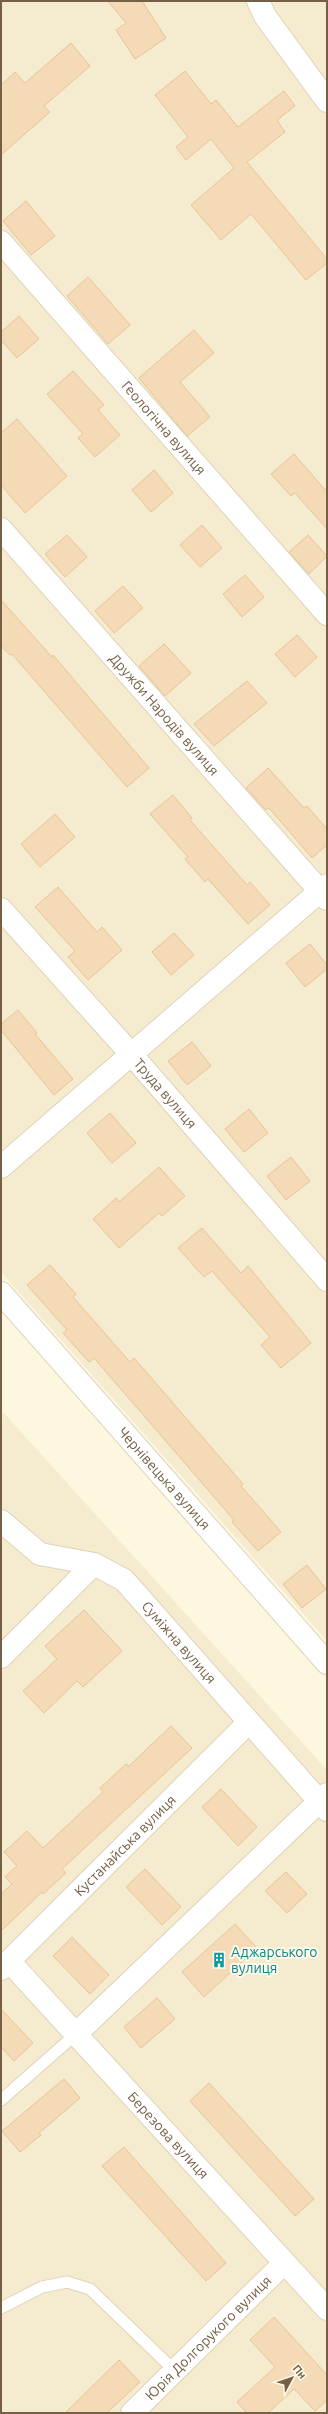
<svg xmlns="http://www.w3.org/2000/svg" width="328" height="2414" viewBox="0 0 328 2414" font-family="Ubuntu,sans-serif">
<rect width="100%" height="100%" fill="#fdf7e0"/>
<path fill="#f5ebce" d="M1,1H327V1641L1,1272Z
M1,1410L327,1770V2413H1Z"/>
<path fill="#f4dab7" stroke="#e8c496" d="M108,1H142L166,38L135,59L116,30L126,23Z
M71,43L90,66L44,106L50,112L1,155V85L15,72L25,83Z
M185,71L211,104L216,100L238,127L284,91L295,106L277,120L285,132L247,162L327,259V263L306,280L251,214L221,240L191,205L234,168L211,139L186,160L176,147L188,137L155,95Z
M26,201L55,236L31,255L3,221Z
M88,277L130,325L108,344L67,296Z
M19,316L39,339L17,358L1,340V332Z
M194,330L214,353L180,382L210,417L187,436L139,378Z
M73,371L104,405L98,410L120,435L95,457L78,438L83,434L47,394Z
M17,419L67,476L25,513L1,485V433Z
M294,454L327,492V529L295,493L291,496L271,474Z
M154,470L173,493L151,512L132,490Z
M202,525L222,548L200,567L180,545Z
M67,535L87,557L65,577L45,554Z
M308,535L327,556L309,574L289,552Z
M245,575L264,597L242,617L223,594Z
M123,586L143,608L114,633L95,611Z
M1,600L52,657L53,655L149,768L127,787L12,654L10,655L1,646Z
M297,635L317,657L295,677L275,654Z
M164,644L191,673L165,696L139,666Z
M247,681L267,703L214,746L194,724Z
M268,768L304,808L307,806L327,829V845L312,858L269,808L266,810L246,788Z
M173,795L192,818L190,820L247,885L250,882L270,905L248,924L208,879L205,882L185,859L188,857L150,814Z
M55,814L75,837L40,867L21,844Z
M58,887L97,932L102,927L122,950L88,980L68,957L75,951L35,907Z
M174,933L194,955L171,975L152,952Z
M310,944L327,965V969L305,987L286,963Z
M18,1010L37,1033L35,1034L73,1079L54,1095L1,1030V1024Z
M192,1042L211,1066L187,1085L168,1061Z
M249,1109L268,1133L244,1152L225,1129Z
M110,1113L136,1143L112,1163L87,1133Z
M291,1157L310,1181L286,1200L267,1176Z
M159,1167L185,1196L162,1216L159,1213L119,1248L93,1219L116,1198L119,1202Z
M202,1228L241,1273L248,1266L311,1343L281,1368L261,1345L270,1337L212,1271L204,1277L178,1248Z
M50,1265L76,1294L73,1297L130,1362L134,1358L243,1484L241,1486L281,1532L258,1551L232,1522L234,1520L94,1358L89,1362L63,1333L67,1330L27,1285Z
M307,1565L326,1589L302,1608L283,1584Z
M84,1610L122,1651L83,1687L77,1681L44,1713L23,1691L57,1659L45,1646Z
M171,1726L192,1748L62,1869L66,1873L43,1894L42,1892L1,1931V1894L12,1884L5,1877L17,1866L4,1852L27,1831L43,1848L103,1792L100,1788L126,1764L129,1766Z
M221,1789L257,1827L238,1846L202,1807Z
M145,1869L181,1907L162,1925L126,1887Z
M286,1872L307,1894L287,1913L265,1891Z
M235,1924L257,1948L204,1997L182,1972Z
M72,1937L109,1975L90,1994L53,1956Z
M157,1998L175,2019L141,2048L124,2027Z
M1,2009L33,2043L14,2061L1,2047Z
M64,2079L80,2098L39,2133L41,2135L20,2152L2,2131Z
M209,2083L314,2199L295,2216L190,2101Z
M124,2147L226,2263L206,2281L102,2166Z
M274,2317L327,2375V2400L315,2411L294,2389L268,2413H247L237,2402L275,2367L250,2340Z
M119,2360L140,2382L107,2413H65Z"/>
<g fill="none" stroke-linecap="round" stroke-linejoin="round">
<g stroke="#dfd2b9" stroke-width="13">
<path id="lane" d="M1,2100L76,2034
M1,2308L42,2287L67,2282L90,2289L175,2371"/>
</g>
<g stroke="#dfd2b9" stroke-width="24">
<g id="street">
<path d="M258,1L265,16L327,101"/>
<path id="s1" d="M1,242L327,614"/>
<path id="s2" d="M1,529L327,899"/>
<path id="s3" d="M1,909L132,1055L327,1280"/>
<path d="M1,1167L327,885"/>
<path id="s4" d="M1,1293L327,1663"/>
<path id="s5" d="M1,1521L40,1554L94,1564L124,1580L327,1810"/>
<path d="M1,1657L94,1564"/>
<path id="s6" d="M9,1961L327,2309"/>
<path id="s7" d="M1,1969L249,1722"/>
<path d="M76,2034L327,1794"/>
<path id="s8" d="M132,2413L284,2263"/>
</g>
</g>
<use href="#lane" stroke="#fff" stroke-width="11"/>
<use href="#street" stroke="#fff" stroke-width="22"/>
</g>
<defs>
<g id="building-bare" transform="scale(1.2)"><path d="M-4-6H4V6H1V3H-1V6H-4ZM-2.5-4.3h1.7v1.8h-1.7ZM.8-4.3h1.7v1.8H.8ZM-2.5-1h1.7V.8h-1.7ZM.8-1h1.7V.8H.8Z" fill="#0f9aa8" stroke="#fffae8" stroke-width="2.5" paint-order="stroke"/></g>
</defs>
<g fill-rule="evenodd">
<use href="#building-bare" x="219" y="1960"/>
</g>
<g text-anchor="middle" stroke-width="4" stroke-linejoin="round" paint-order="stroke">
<g font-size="14" fill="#756046" stroke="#fffae8">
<text dy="5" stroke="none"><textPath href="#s1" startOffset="247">Геологічна вулиця</textPath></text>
<text dy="5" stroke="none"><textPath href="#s2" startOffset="247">Дружби Народів вулиця</textPath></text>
<text dy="5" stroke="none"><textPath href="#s3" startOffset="247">Труда вулиця</textPath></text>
<text dy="5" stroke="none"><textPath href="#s4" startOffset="247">Чернівецька вулиця</textPath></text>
<text dy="5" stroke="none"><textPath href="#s5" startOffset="223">Суміжна вулиця</textPath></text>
<text dy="5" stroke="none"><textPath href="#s7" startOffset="175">Кустанайська вулиця</textPath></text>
<text dy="5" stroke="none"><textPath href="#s6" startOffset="236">Березова вулиця</textPath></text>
<text dy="5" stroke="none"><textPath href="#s8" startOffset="107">Юрія Долгорукого вулиця</textPath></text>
</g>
<g font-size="14" fill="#0d838f" stroke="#fffae8" text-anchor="start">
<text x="231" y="1957">Аджарського<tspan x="231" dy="16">вулиця</tspan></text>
</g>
</g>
<rect width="328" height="2414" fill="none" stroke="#756046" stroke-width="4"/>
<g transform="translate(292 2378) rotate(50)" stroke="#fffae8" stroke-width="3" paint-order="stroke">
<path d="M0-3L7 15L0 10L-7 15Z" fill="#756046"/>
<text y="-6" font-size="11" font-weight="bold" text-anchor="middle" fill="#756046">Пн</text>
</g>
</svg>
